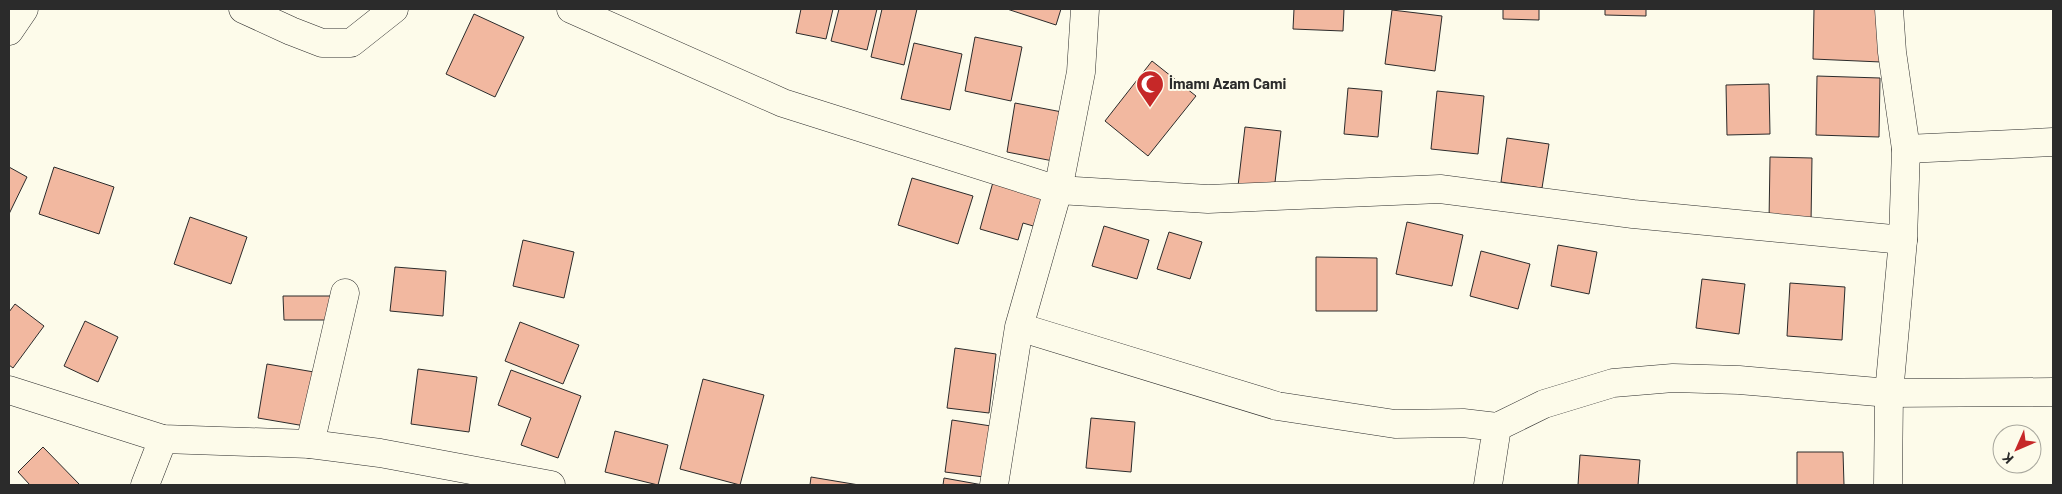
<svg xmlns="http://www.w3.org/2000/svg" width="2062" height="494" viewBox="0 0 2062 494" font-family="Barlow,sans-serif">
<rect width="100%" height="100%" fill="#fdfbea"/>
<path fill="#f2b8a0" stroke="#2b2b2b" d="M801,9H833L826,39L796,33Z
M839,9H877L867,50L831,41Z
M882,9H917L904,65L871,57Z
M1007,9H1061L1056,25Z
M1294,9H1344L1343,31L1293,29Z
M1503,9H1539V20L1503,19Z
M1605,9H1646V16L1605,15Z
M1814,9H1882L1881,62L1813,59Z
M1392,10L1442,16L1435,71L1385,64Z
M474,14L524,37L495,97L446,74Z
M975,37L1022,47L1011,101L965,91Z
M914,43L962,54L950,110L901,99Z
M1152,61L1196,96L1148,156L1105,121Z
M1817,76L1880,78L1879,137L1816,135Z
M1769,84L1770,134L1727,135L1726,85Z
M1348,88L1382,91L1378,137L1344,134Z
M1437,91L1484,96L1478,154L1431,149Z
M1015,103L1062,112L1053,161L1007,152Z
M1245,127L1281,131L1274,191L1238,186Z
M1507,138L1549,144L1542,188L1501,182Z
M1770,157L1812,158L1811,223L1769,222Z
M9,167L27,177L9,214Z
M54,167L114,187L99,234L39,214Z
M912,178L973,196L958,244L898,225Z
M993,182L1048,198L1040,228L1023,223L1018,240L980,229Z
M190,217L247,237L231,284L174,264Z
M1407,222L1463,235L1452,286L1396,274Z
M1104,226L1149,240L1137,279L1092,266Z
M1169,232L1202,242L1190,279L1157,269Z
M523,240L574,252L564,298L513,286Z
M1558,245L1597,252L1589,294L1551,286Z
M1481,251L1530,264L1518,309L1470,296Z
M1316,257L1377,258V311H1316Z
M395,267L446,271L443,316L390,311Z
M1702,279L1745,284L1739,334L1696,328Z
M1790,283L1845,287L1842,340L1787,336Z
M283,296H330V320H284Z
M15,304L44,326L13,368L9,365V312Z
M85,321L118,337L98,382L64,366Z
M520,322L579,345L563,384L505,361Z
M955,348L996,354L989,413L947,408Z
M267,364L314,372L305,426L258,418Z
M418,369L477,377L469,432L411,424Z
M511,370L581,396L558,458L521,445L531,418L498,405Z
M703,379L764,395L740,485L680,469Z
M1091,418L1135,422L1131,472L1086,468Z
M952,420L991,426L984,477L945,472Z
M615,431L668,445L658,485L605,472Z
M43,447L80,485H30L18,472Z
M1797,452H1843L1844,485H1797Z
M1580,455L1640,460L1638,485H1578Z
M811,477L859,485H810Z
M944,478L983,485H943Z"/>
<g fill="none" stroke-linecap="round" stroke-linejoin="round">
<g stroke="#2b2b2b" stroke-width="29">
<path id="minor" d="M243,9L291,31L322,43H351L394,9
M571,9L783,103L1058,190L1208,199L1440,189L1633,214L1903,240
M9,31L24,9
M1906,149L2053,142
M1019,327L1277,406L1395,424L1463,423L1497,427L1544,404L1613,383L1673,378L1739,380L1889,393L2053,392
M310,444L345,293
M145,485L163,439
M994,485L1019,327L1058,190L1081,72L1085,9
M1488,485L1497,427"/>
</g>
<g stroke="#2b2b2b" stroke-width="29">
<path id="tertiary" d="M9,390L163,439L310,444L380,453L551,485
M1888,485L1889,393L1903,240L1906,149L1892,52L1889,9"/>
</g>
<use href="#minor" stroke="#fdfbea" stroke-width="28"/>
<use href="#tertiary" stroke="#fdfbea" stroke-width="28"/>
</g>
<defs>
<g id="mosque-pin" transform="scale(1.4375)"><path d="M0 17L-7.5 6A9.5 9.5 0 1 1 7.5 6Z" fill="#c62828" stroke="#fdfbea"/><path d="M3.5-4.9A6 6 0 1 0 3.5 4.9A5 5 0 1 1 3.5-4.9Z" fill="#fff"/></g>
</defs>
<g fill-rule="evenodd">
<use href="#mosque-pin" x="1150" y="84"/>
</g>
<g text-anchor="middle" stroke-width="4" stroke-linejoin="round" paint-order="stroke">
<g font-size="15" font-weight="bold" fill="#2b2b2b" stroke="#fdfbea" text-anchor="start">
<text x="1169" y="89">İmamı Azam Cami</text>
</g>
</g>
<rect width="2062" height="494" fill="none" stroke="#2b2b2b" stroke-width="20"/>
<g transform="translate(2017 449) rotate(225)"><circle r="24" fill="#fdfbea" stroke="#a9a89e"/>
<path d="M0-4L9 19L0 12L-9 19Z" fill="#c62828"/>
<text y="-8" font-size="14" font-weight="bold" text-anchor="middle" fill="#2b2b2b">K</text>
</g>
</svg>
